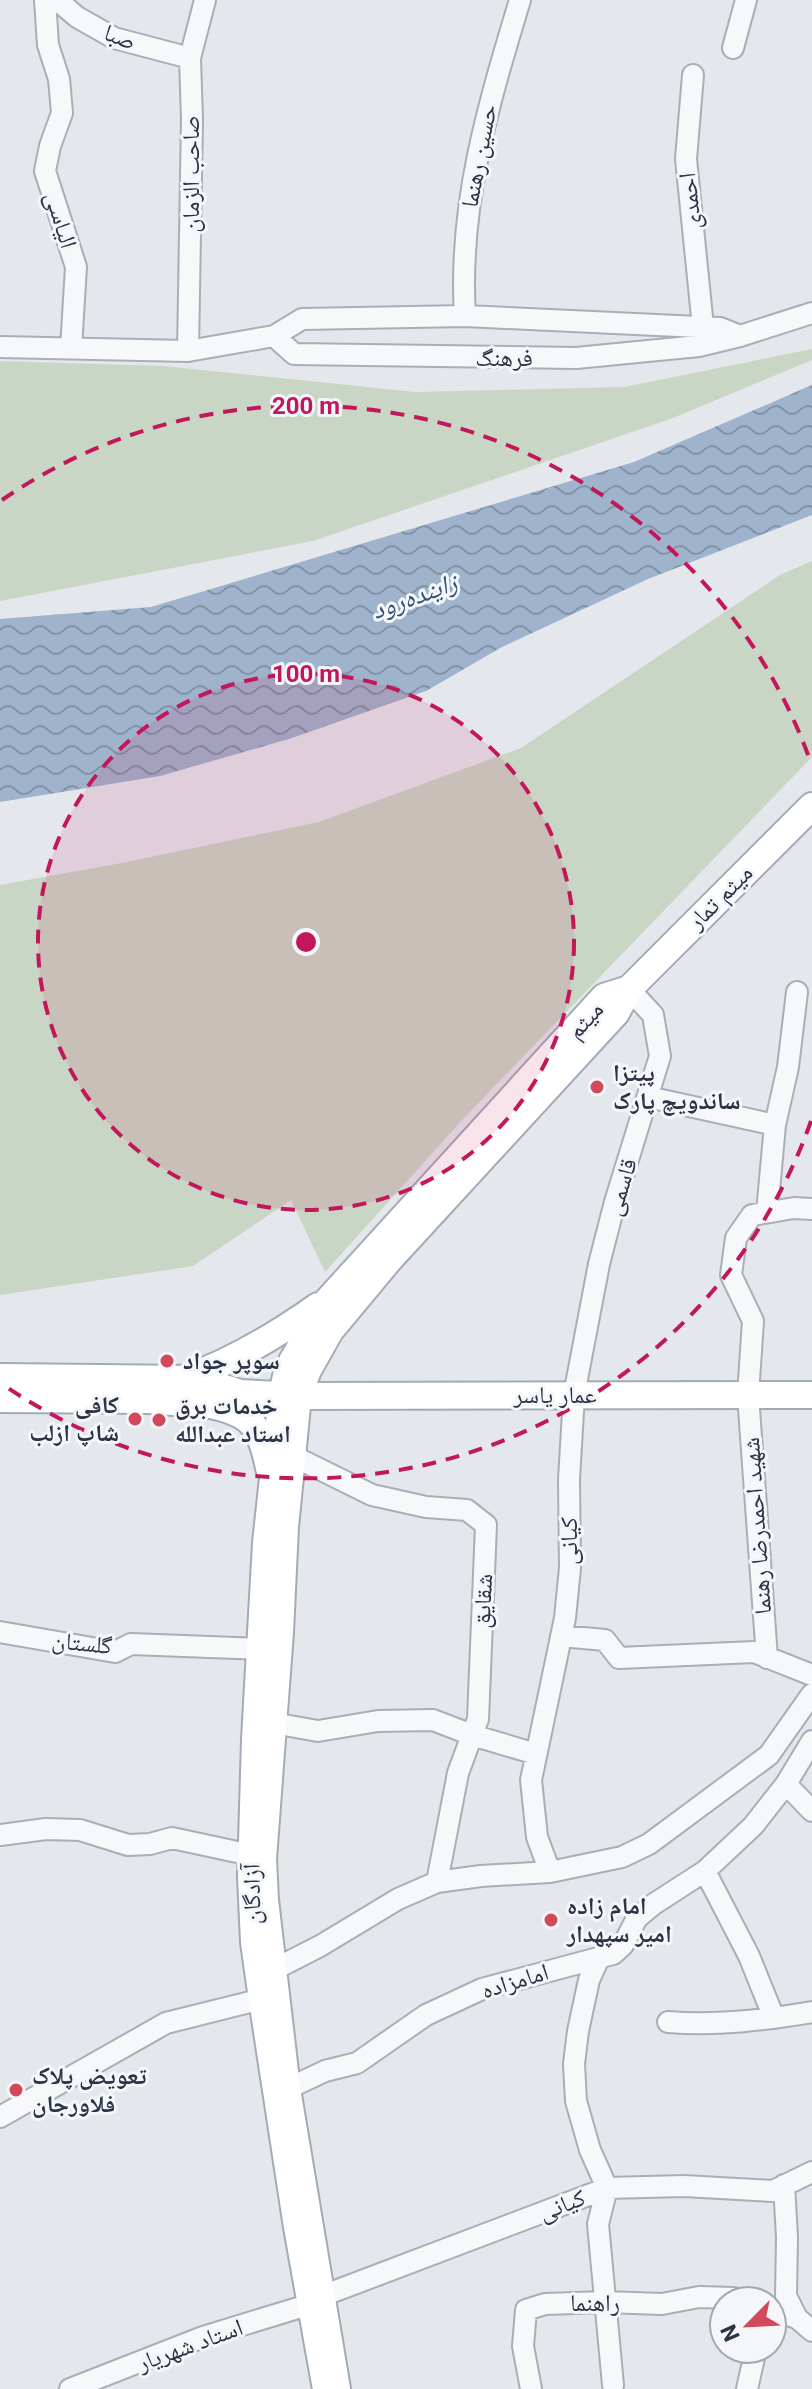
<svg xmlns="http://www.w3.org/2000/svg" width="812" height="2389" viewBox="0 0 812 2389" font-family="Roboto,'Noto Naskh Arabic',sans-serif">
<defs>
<pattern id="water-waves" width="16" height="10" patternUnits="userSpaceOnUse" patternTransform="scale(2)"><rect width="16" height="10" fill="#9fb4cc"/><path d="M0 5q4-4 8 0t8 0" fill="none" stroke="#8293a7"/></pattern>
</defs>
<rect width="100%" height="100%" fill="#e4e7ec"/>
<path fill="#c9d6c5" d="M812,349V360L673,418L313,541L0,601V361L164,366L415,392L624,387Z
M812,561V757L463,1119L325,1272L291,1200L193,1266L0,1295V885L122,863L319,822L521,748L780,575Z"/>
<path fill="url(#water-waves)" d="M812,385V515L648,579L502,647L426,691L289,739L160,776L0,802V619L151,607L634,462Z"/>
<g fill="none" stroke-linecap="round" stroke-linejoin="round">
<g stroke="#a9aeb7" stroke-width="24">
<path id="minor" d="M45,0L48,45L59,79L62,113L50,146L45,171L76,267L71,348
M57,0L77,17L114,38L190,58
M733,48L746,0
M693,75L686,159L703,327
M465,316C458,205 488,106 520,0
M274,336L294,354L576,358L699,346L740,336L812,313
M0,347L188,351L274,336L302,319L465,316L720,328L740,336
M188,351L192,119L190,58L205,0
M648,1097L775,1125
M767,1212L775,1125L788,1067L797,992
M293,1456L372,1495L426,1507L467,1510L486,1525L478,1719L458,1773L437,1882
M0,1632L115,1652L131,1644L260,1649
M561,1636L605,1640L619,1658L754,1652L812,1675
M767,1658L748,1395L753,1321L731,1275L736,1238L752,1215L794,1208L812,1209
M273,1723L318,1731L378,1721L433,1720L472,1735L536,1754
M786,1784L812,1811
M0,1835L46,1829L80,1830L128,1845L150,1844L172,1838L251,1855
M705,1871L749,1956L774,2018
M550,1872L537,1837L531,1780L565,1618L570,1568L569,1479L574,1395L599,1264L615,1202L660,1056L653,1015L629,989
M598,1960L589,1980L578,2031L574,2064L576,2101L590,2150L607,2188L598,2224L613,2385
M273,1970L320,1946L398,1899L437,1882L481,1876L550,1872L622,1857L649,1844L769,1755L812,1694
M668,2022C717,2026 764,2020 812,2012
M287,2089L325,2071L357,2063L426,2015L482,1989L613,1954L623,1945L637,1918L654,1904L705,1871L753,1826L786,1784L812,1741
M0,2117L166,2023L262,1999
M784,2185L787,2237L786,2296L797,2318L812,2331
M322,2296L607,2188L684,2186L773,2191L812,2172
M772,2310L797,2318
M70,2389L203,2337L311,2304
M531,2389L523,2346L526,2310L545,2304L605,2302L662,2304L699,2297L733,2298L742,2301
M747,2389L756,2349"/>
</g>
<g stroke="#a3abb8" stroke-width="30">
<path id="major" d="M629,989L812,806
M0,1377L196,1379L240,1393L298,1396L812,1395
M186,1378C234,1361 277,1335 318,1306
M0,1399L148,1400L199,1404L240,1393
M204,1404C250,1412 260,1423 269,1468
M326,2389L297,2227L262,1999L254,1942L251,1877L255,1739L266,1543L282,1395L286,1376L292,1361L328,1300L604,997L629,989L616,1013L389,1260L330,1331L308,1370L298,1396L285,1527L280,1632L263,1859L265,1900L287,2089L337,2389"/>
</g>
<use href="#minor" stroke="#f7f8fa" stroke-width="20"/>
<use href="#major" stroke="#fff" stroke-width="26"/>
</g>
<circle cx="306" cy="942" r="268" fill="#c2185b" fill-opacity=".12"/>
<g fill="none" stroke="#c2185b" stroke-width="4" stroke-dasharray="14 10">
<circle cx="306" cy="942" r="268"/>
<path d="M811 1121A536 536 0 0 1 2 1384M2 500A536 536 0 0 1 811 763"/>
</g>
<g fill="#d1495b" stroke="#f4f6f9" stroke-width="3">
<circle cx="597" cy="1087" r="8"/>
<circle cx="167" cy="1361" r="8"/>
<circle cx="135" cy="1419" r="8"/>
<circle cx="159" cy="1420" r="8"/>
<circle cx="551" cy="1920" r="8"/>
<circle cx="16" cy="2090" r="8"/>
</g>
<g text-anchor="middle" stroke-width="6" stroke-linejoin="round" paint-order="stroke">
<g font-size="24" fill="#2b3445" stroke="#f4f6f9">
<text transform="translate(120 37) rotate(21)" y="8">صبا</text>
<text transform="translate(479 156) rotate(-79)" y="8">حسین رهنما</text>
<text transform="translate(191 174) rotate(-90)" y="8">صاحب الزمان</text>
<text transform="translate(690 201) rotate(-96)" y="8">احمدی</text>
<text transform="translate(61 220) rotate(73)" y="8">الیاسی</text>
<text x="504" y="366">فرهنگ</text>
<text transform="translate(720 897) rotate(-45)" y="8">میثم تمار</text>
<text transform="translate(585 1020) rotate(-47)" y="8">میثم</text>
<text transform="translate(621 1187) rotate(-73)" y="8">قاسمی</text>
<text x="555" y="1403">عمار یاسر</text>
<text transform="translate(757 1526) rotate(-94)" y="8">شهید احمدرضا رهنما</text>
<text transform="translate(569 1541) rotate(-90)" y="8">کیانی</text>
<text transform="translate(483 1601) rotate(-87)" y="8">شقایق</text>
<text transform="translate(82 1643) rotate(6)" y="8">گلستان</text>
<text transform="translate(252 1894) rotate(-91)" y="8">آزادگان</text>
<text transform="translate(515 1981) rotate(-17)" y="8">امامزاده</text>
<text transform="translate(562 2205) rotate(-21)" y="8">کیانی</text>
<text x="595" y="2311">راهنما</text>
<text transform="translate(190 2345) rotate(-20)" y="8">استاد شهریار</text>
</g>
<g font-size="24" font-weight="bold" fill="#2b3445" stroke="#f4f6f9" text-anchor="start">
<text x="613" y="1081">پیتزا<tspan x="613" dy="28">ساندویچ پارک</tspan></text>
<text x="183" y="1369">سوپر جواد</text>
<text x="119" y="1413" text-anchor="end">کافی<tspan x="119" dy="28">شاپ ازلب</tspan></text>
<text x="175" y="1414">خدمات برق<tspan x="175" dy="28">استاد عبدالله</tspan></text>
<text x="567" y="1914">امام زاده<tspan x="567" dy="28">امیر سپهدار</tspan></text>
<text x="32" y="2084">تعویض پلاک<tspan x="32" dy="28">فلاورجان</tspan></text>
</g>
<g font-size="26" font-style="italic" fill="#34527a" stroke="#f4f6f9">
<text transform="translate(414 596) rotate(-20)" y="9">زاینده‌رود</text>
</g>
</g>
<circle cx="306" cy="942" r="12" fill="#c2185b" stroke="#f4f6f9" stroke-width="4"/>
<g font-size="24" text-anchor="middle" font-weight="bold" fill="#c2185b" stroke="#f4f6f9" stroke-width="6" stroke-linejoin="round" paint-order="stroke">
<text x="306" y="414">200 m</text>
<text x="306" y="682">100 m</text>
</g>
<g transform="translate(748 2325) rotate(246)"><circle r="38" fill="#f4f6f9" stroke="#a4a8b1" stroke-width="2"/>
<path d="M0-6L14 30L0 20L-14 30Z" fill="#d1495b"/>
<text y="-12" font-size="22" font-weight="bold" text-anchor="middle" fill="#2b3445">N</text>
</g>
</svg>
